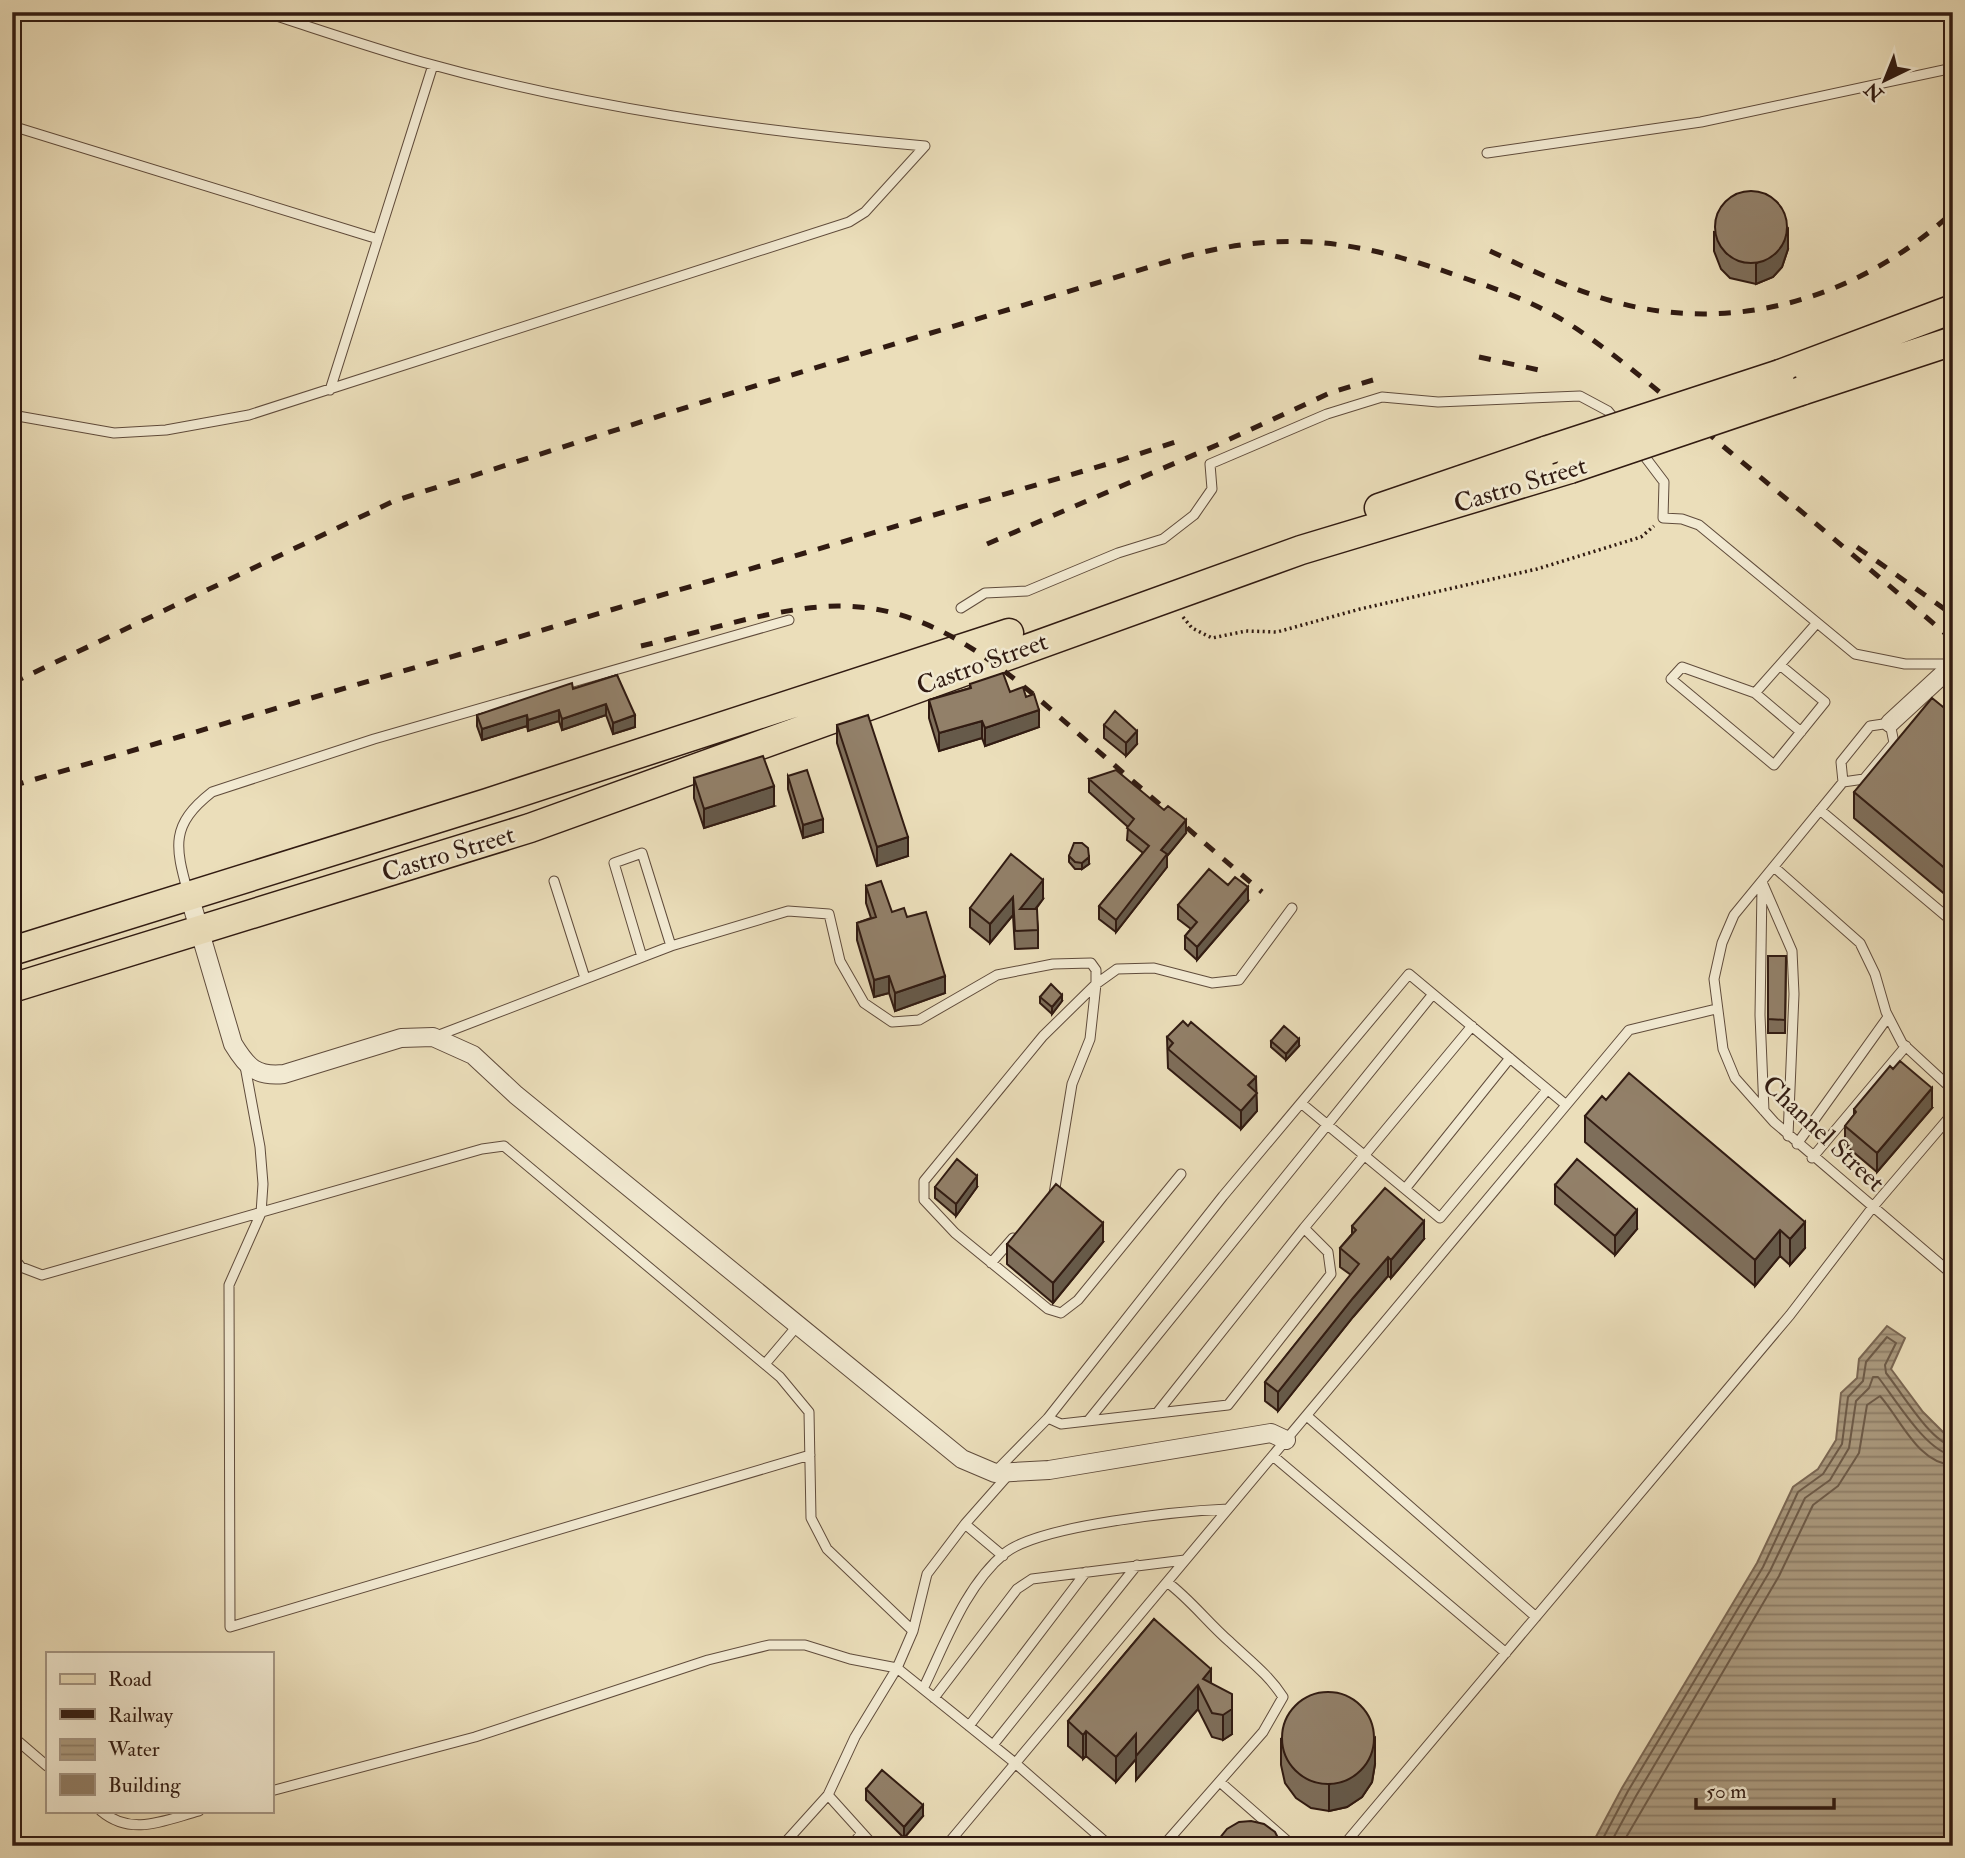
<svg xmlns="http://www.w3.org/2000/svg" width="1965" height="1858" viewBox="0 0 1965 1858" font-family="'IM FELL Double Pica',serif">
<defs>
<pattern id="water-rules" width="6" height="5" patternUnits="userSpaceOnUse" patternTransform="scale(1.75)"><rect width="6" height="5" fill="#ac9c81"/><path d="M0 2.5h6" fill="none" stroke="#8d7e68"/></pattern>
</defs>
<rect width="100%" height="100%" fill="#ebdeba"/>
<filter id="stains"><feTurbulence type="fractalNoise" baseFrequency=".00286" numOctaves="4"/><feColorMatrix values="0 0 0 0 .2 0 0 0 0 .09 0 0 0 0 .02 0 0 0 .5 -.17"/></filter>
<radialGradient id="worn" r=".72"><stop offset=".6" stop-color="#630" stop-opacity="0"/><stop offset="1" stop-color="#630" stop-opacity=".3"/></radialGradient>
<path fill="url(#water-rules)" stroke="#7b6855" stroke-width="2" d="M1887,1326L1905,1338L1891,1369L1923,1412L1953,1442V1846H1591L1622,1788L1757,1563L1793,1487L1818,1469L1836,1440L1841,1393L1857,1378L1859,1359Z"/>
<g fill="none" stroke-linecap="round" stroke-linejoin="round">
<path stroke="#6e5c4a" stroke-width="2" d="M1599,1846L1628,1791L1763,1567L1798,1492L1823,1474L1842,1444L1848,1397L1863,1381L1866,1362L1887,1337L1896,1343L1885,1365L1886,1373C1900,1390 1931,1443 1953,1446
M1609,1846L1636,1796L1770,1571L1805,1498L1830,1480L1849,1448L1856,1401L1869,1388L1873,1377H1878C1894,1397 1927,1453 1953,1455
M1621,1846L1779,1576L1813,1505L1838,1486L1859,1453L1867,1405L1880,1396C1900,1418 1918,1464 1953,1465"/>
<g stroke="#604c3c" stroke-width="11">
<path id="lane" d="M264,12C317,29 369,47 422,62C586,108 755,131 925,146
M12,126L378,239
M1487,153L1701,122L1953,68
M330,390L433,65
M12,415L114,433L166,430L249,415L849,222L865,212L925,146
M1639,449L1664,482L1663,518L1682,519L1699,525L1855,654L1905,664H1951
M961,608L985,593L1027,591L1118,553L1163,539L1194,515L1212,489L1210,464L1327,414L1382,397L1438,402L1580,396L1608,411L1617,422
M1780,665L1825,702L1774,765L1671,679L1682,667L1755,693L1816,624
M1755,693L1801,732
M1843,782L1841,762L1870,726L1890,723L1894,743L1864,779L1843,782L1734,915L1722,943L1714,979L1723,1049L1735,1078L1774,1122L1953,1275
M1820,810L1953,922
M1774,867L1860,943L1875,974L1886,1012L1902,1043L1953,1090
M554,881L585,978
M1762,882L1792,951L1794,994L1788,1136
M1762,887L1760,1015L1764,1111
M188,893C175,846 170,825 212,792L374,739L789,620
M671,946L788,911L829,914L840,961L864,1003L892,1022L919,1020L997,975L1053,964L1091,963L1096,970V984L1043,1036L924,1181V1200L955,1233L1048,1309L1061,1313L1078,1300L1181,1174
M1472,1026L1304,1228L1328,1252L1331,1274L1228,1405L1061,1424L1048,1418L1223,1196L1409,974L1565,1104
M434,1037C513,1006 592,976 671,946L642,853L614,863L642,957
M245,1066L260,1147L263,1184L261,1213L229,1285L230,1627L810,1455
M1301,1103L1440,1218L1547,1090
M1797,1144L1888,1017
M1812,1158L1906,1046
M1405,1189L1510,1058
M1054,1194L1072,1084L1090,1039L1096,984L1117,969L1154,968L1212,983L1239,980L1292,908
M12,1256L21,1267L42,1275L482,1149L504,1146L780,1377L809,1412L811,1518L827,1549L913,1631L897,1668L1015,1763L1110,1846
M991,1263L1013,1238
M765,1364L798,1325
M1157,1413L1304,1228
M1307,1416L1536,1617
M1088,1421L1433,994
M1273,1456L1506,1653
M995,1472L1048,1418
M1003,1556L965,1524L1010,1473
M913,1631L927,1574L965,1524
M923,1689C945,1644 965,1586 1005,1553C1040,1525 1181,1511 1228,1509
M934,1698L1017,1589L1032,1579L1185,1560
M969,1726L1086,1572
M12,1736L47,1766
M993,1745L1137,1565
M1220,1782L1293,1846
M271,1791L475,1737L708,1660L769,1645H805L850,1659L897,1668L855,1737L828,1795L874,1846
M101,1811C132,1837 165,1820 199,1811
M782,1846L828,1795
M851,1846L862,1833
M946,1846L1629,1030L1716,1009
M1163,1846L1263,1732L1283,1697C1268,1674 1250,1661 1230,1642C1208,1623 1191,1600 1167,1582
M1343,1846L1790,1315L1872,1208L1953,1113"/>
</g>
<g stroke="#604c3c" stroke-width="20">
<path id="street" d="M1890,723L1953,665
M189,895L233,1044C247,1067 256,1077 284,1074L401,1038L433,1037L473,1055L516,1095L962,1459L995,1473L1049,1470L1271,1433L1286,1440"/>
</g>
<g stroke="#311b12" stroke-width="31">
<path id="primary" d="M1780,374L1953,309
M1801,391L1953,341
M1379,508L1548,450
M12,951L487,803L1009,633
M12,988L530,828L1301,550L1570,469"/>
</g>
<path stroke="#311b12" stroke-width="3.5" stroke-dasharray="2 3.5" stroke-linecap="butt" d="M1183,617L1192,628L1212,638L1246,631L1277,632L1360,609L1537,569L1641,537L1654,526"/>
<use href="#lane" stroke="#f2ead2" stroke-width="9"/>
<use href="#street" stroke="#f2ead2" stroke-width="18"/>
<use href="#primary" stroke="#ebdeba" stroke-width="28"/>
<path stroke="#311b12" stroke-width="5" stroke-dasharray="12 12" stroke-linecap="butt" d="M1490,251C1533,271 1576,292 1623,304C1743,334 1864,294 1953,212
M1479,357L1539,370
M987,544L1217,445L1332,392L1373,380
M1857,547L1953,615
M641,646C703,632 775,607 838,606C948,605 1028,691 1105,757C1157,802 1209,847 1262,892
M12,683L394,501L722,396L1183,257C1291,228 1363,242 1467,279C1506,292 1543,306 1577,329C1632,366 1680,410 1730,452C1805,514 1879,577 1953,640
M12,786L1121,460L1184,439"/>
<g stroke="#311b12" stroke-width="31" stroke-linecap="butt">
<path id="primary-bridge" d="M1548,450L1780,374
M1570,469L1801,391"/>
</g>
<use href="#primary-bridge" stroke="#ebdeba" stroke-width="28"/>
</g>
<path fill="#7e6e5a" stroke="#311b12" stroke-width="2" d="M1714,232L1788,249L1782,267L1773,277L1756,284L1730,278L1721,269L1714,251Z
M617,675L635,727L613,734L606,715L562,730L559,721L528,731L527,726L482,740L477,726V715L573,689Z
M970,684L1010,692L1026,697L1039,727L985,746L982,738L939,751L929,718V700L970,688Z
M1953,715V901L1854,818V792Z
M837,725L908,856L877,866L837,743Z
M1104,725L1137,744L1126,756L1104,738Z
M788,776L823,832L803,838L788,789Z
M694,778L774,806L704,828L694,798Z
M1089,779L1186,833L1167,856V867L1116,932L1099,919V906L1143,853L1127,840L1128,827L1089,792Z
M1069,856L1089,864L1082,869H1075L1069,862Z
M866,886L892,912L907,917L945,993L895,1011L889,993L874,997L857,940V923L871,918L866,903Z
M1043,899L1036,909L1038,930V948L1015,949L1013,915L990,943L970,927V908Z
M1248,901L1197,960L1185,949V936L1191,929L1178,919V905Z
M1768,956H1786L1785,1033H1768Z
M1040,997L1062,1001L1052,1014L1040,1003Z
M1167,1037L1256,1092L1257,1111L1241,1129L1168,1068Z
M1271,1041L1299,1046L1286,1060L1271,1047Z
M1606,1100L1805,1248L1790,1265L1780,1256L1755,1286L1585,1142V1116Z
M1932,1108L1877,1172L1845,1145V1126L1854,1115V1109Z
M1555,1185L1637,1229L1615,1255L1555,1204Z
M935,1187H977L956,1216L935,1198Z
M1352,1226L1424,1239L1391,1278L1388,1276L1353,1317L1278,1411L1265,1401V1382L1351,1275L1340,1267V1248L1352,1234Z
M1103,1242L1053,1303L1007,1264V1244Z
M1154,1619L1211,1683L1232,1734L1223,1740L1212,1737L1198,1709L1136,1780V1759L1116,1782L1086,1756L1083,1759L1068,1746V1721Z
M1281,1739L1375,1764L1372,1782L1362,1797L1347,1807L1329,1811L1311,1808L1296,1798L1285,1783L1281,1765Z
M866,1789L923,1816L904,1838L866,1800Z"/>
<path fill="#665a4a" stroke="#311b12" stroke-width="2" d="M1788,229V249L1782,267L1773,277L1756,284V264Z
M606,704V715L562,730V719Z
M559,710V721L528,731V720Z
M1039,710V727L985,746V728Z
M527,715V726L482,740V729Z
M635,715V727L613,734V723Z
M982,721V738L939,751V733Z
M1137,731V744L1126,756V743Z
M774,786V806L704,828V809Z
M823,819V832L803,838V825Z
M1186,820V833L1167,856V867L1116,932V920L1161,850Z
M908,837V856L877,866V847Z
M1089,857V864L1082,869V863Z
M1043,880V899L1020,928V909Z
M1248,887V901L1197,960V947Z
M1013,897V915L990,943V924Z
M889,976V993L874,997V980Z
M945,976V993L895,1011V993Z
M1062,995V1001L1052,1014V1007Z
M1299,1039V1046L1286,1060V1054Z
M1256,1077L1257,1111L1241,1129V1111L1248,1085Z
M1932,1088V1108L1877,1172V1153Z
M977,1176V1187L956,1216V1204Z
M1637,1210V1229L1615,1255V1236Z
M1424,1221V1239L1391,1278V1260Z
M1805,1222V1248L1790,1265V1239Z
M1103,1223V1242L1053,1303V1283Z
M1780,1230V1256L1755,1286V1260Z
M1388,1257V1276L1353,1317L1278,1411V1392L1353,1298Z
M1211,1669V1693L1203,1679Z
M1198,1685V1709L1136,1780V1759L1116,1782V1757L1136,1734Z
M1232,1694V1734L1223,1740V1715Z
M1086,1731V1756L1083,1759V1735Z
M1375,1738V1764L1372,1782L1362,1797L1347,1807L1329,1811V1785Z
M923,1805V1816L904,1838V1827Z"/>
<path fill="#928069" stroke="#311b12" stroke-width="2" d="M1715 227a36 36 0 1 1 72 0a36 36 0 1 1-72 0Z
M1003,673L1010,692L1023,687L1026,697L1034,694L1039,710L985,728L982,721L939,733L929,700L971,688L970,684Z
M617,675L635,715L613,723L606,704L562,719L559,710L528,720L527,715L482,729L477,715L572,683L573,689Z
M1932,698L1953,715V875L1854,792Z
M1115,711L1137,731L1126,743L1104,725Z
M868,715L908,837L877,847L837,725Z
M763,756L774,786L704,809L694,778Z
M807,770L823,819L803,825L788,776Z
M1116,770L1164,810L1168,806L1186,820L1161,850L1167,854L1116,920L1099,906L1149,846L1127,828L1134,819L1089,779Z
M1074,843H1082L1088,848L1089,857L1082,863L1075,862L1069,856Z
M1011,854L1043,880L1020,909H1037L1038,930L1015,931L1013,897L990,924L970,908Z
M1209,869L1228,885L1235,877L1248,887L1197,947L1185,936L1197,922L1178,905Z
M881,881L892,912L904,908L907,917L926,912L945,976L895,993L889,976L874,980L857,923L876,917L866,886Z
M1768,956H1786L1785,1020L1768,1019Z
M1051,984L1062,995L1052,1007L1040,997Z
M1183,1021L1188,1026L1191,1022L1256,1077L1248,1085L1257,1093L1241,1111L1168,1049L1173,1043L1167,1037Z
M1284,1026L1299,1039L1286,1054L1271,1041Z
M1900,1061L1932,1088L1877,1153L1845,1126L1856,1112L1854,1109L1890,1066L1893,1069Z
M1629,1073L1805,1222L1790,1239L1780,1230L1755,1260L1585,1116L1602,1096L1606,1100Z
M957,1159L977,1176L956,1204L935,1187Z
M1577,1159L1637,1210L1615,1236L1555,1185Z
M1056,1184L1103,1223L1053,1283L1007,1244Z
M1385,1188L1424,1221L1391,1260L1388,1257L1353,1298L1278,1392L1265,1382L1359,1264L1340,1248L1356,1230L1352,1226Z
M1154,1619L1211,1669L1203,1679L1232,1694V1709L1223,1715L1212,1713L1198,1685L1136,1756V1734L1116,1757L1086,1731L1083,1735L1068,1721Z
M1282 1738a46 46 0 1 1 92 0a46 46 0 1 1-92 0Z
M882,1770L923,1805L904,1827L866,1789Z
M1251,1821L1264,1824L1275,1832L1282,1846H1217L1219,1839L1227,1829L1239,1822Z"/>
<g text-anchor="middle" stroke-width="5" stroke-linejoin="round" paint-order="stroke">
<g font-size="26" fill="#311b12" stroke="#f2ead2">
<text transform="translate(1520 484) rotate(-17)" y="9">Castro Street</text>
<text transform="translate(982 663) rotate(-20)" y="9">Castro Street</text>
<text transform="translate(448 853) rotate(-17)" y="9">Castro Street</text>
<text transform="translate(1824 1133) rotate(43)" y="9">Channel Street</text>
</g>
</g>
<rect width="1965" height="1858" fill="none" stroke="#ebdeba" stroke-width="42"/>
<rect x="14" y="14" width="1937" height="1830" fill="none" stroke="#311b12" stroke-width="3.5"/>
<rect x="21" y="21" width="1923" height="1816" fill="none" stroke="#311b12" stroke-width="2"/>
<rect x="46" y="1652" width="228" height="161" fill="#f2ead2" stroke="#a59785" stroke-width="2"/>
<rect x="60" y="1674" width="35" height="10" fill="#ebdeba" stroke="#a59785" stroke-width="2"/>
<text x="108" y="1686" font-size="21" fill="#311b12">Road</text>
<rect x="60" y="1709" width="35" height="10" fill="#311b12" stroke="#a59785" stroke-width="2"/>
<text x="108" y="1722" font-size="21" fill="#311b12">Railway</text>
<rect x="60" y="1739" width="35" height="21" fill="url(#water-rules)" stroke="#a59785" stroke-width="2"/>
<text x="108" y="1756" font-size="21" fill="#311b12">Water</text>
<rect x="60" y="1774" width="35" height="21" fill="#928069" stroke="#a59785" stroke-width="2"/>
<text x="108" y="1792" font-size="21" fill="#311b12">Building</text>
<g transform="translate(1885 80) rotate(223)" stroke="#f2ead2" stroke-width="5" paint-order="stroke">
<path d="M0-5L12 26L0 18L-12 26Z" fill="#311b12"/>
<text y="-10" font-size="19" font-weight="bold" text-anchor="middle" fill="#311b12">N</text>
</g>
<path d="M1696 1798v10h138v-10" fill="none" stroke="#311b12" stroke-width="3.5"/>
<text x="1706" y="1798" font-size="21" fill="#311b12" stroke="#f2ead2" stroke-width="5" paint-order="stroke">50 m</text>
<rect width="100%" height="100%" filter="url(#stains)"/>
<rect width="100%" height="100%" fill="url(#worn)"/>
</svg>
